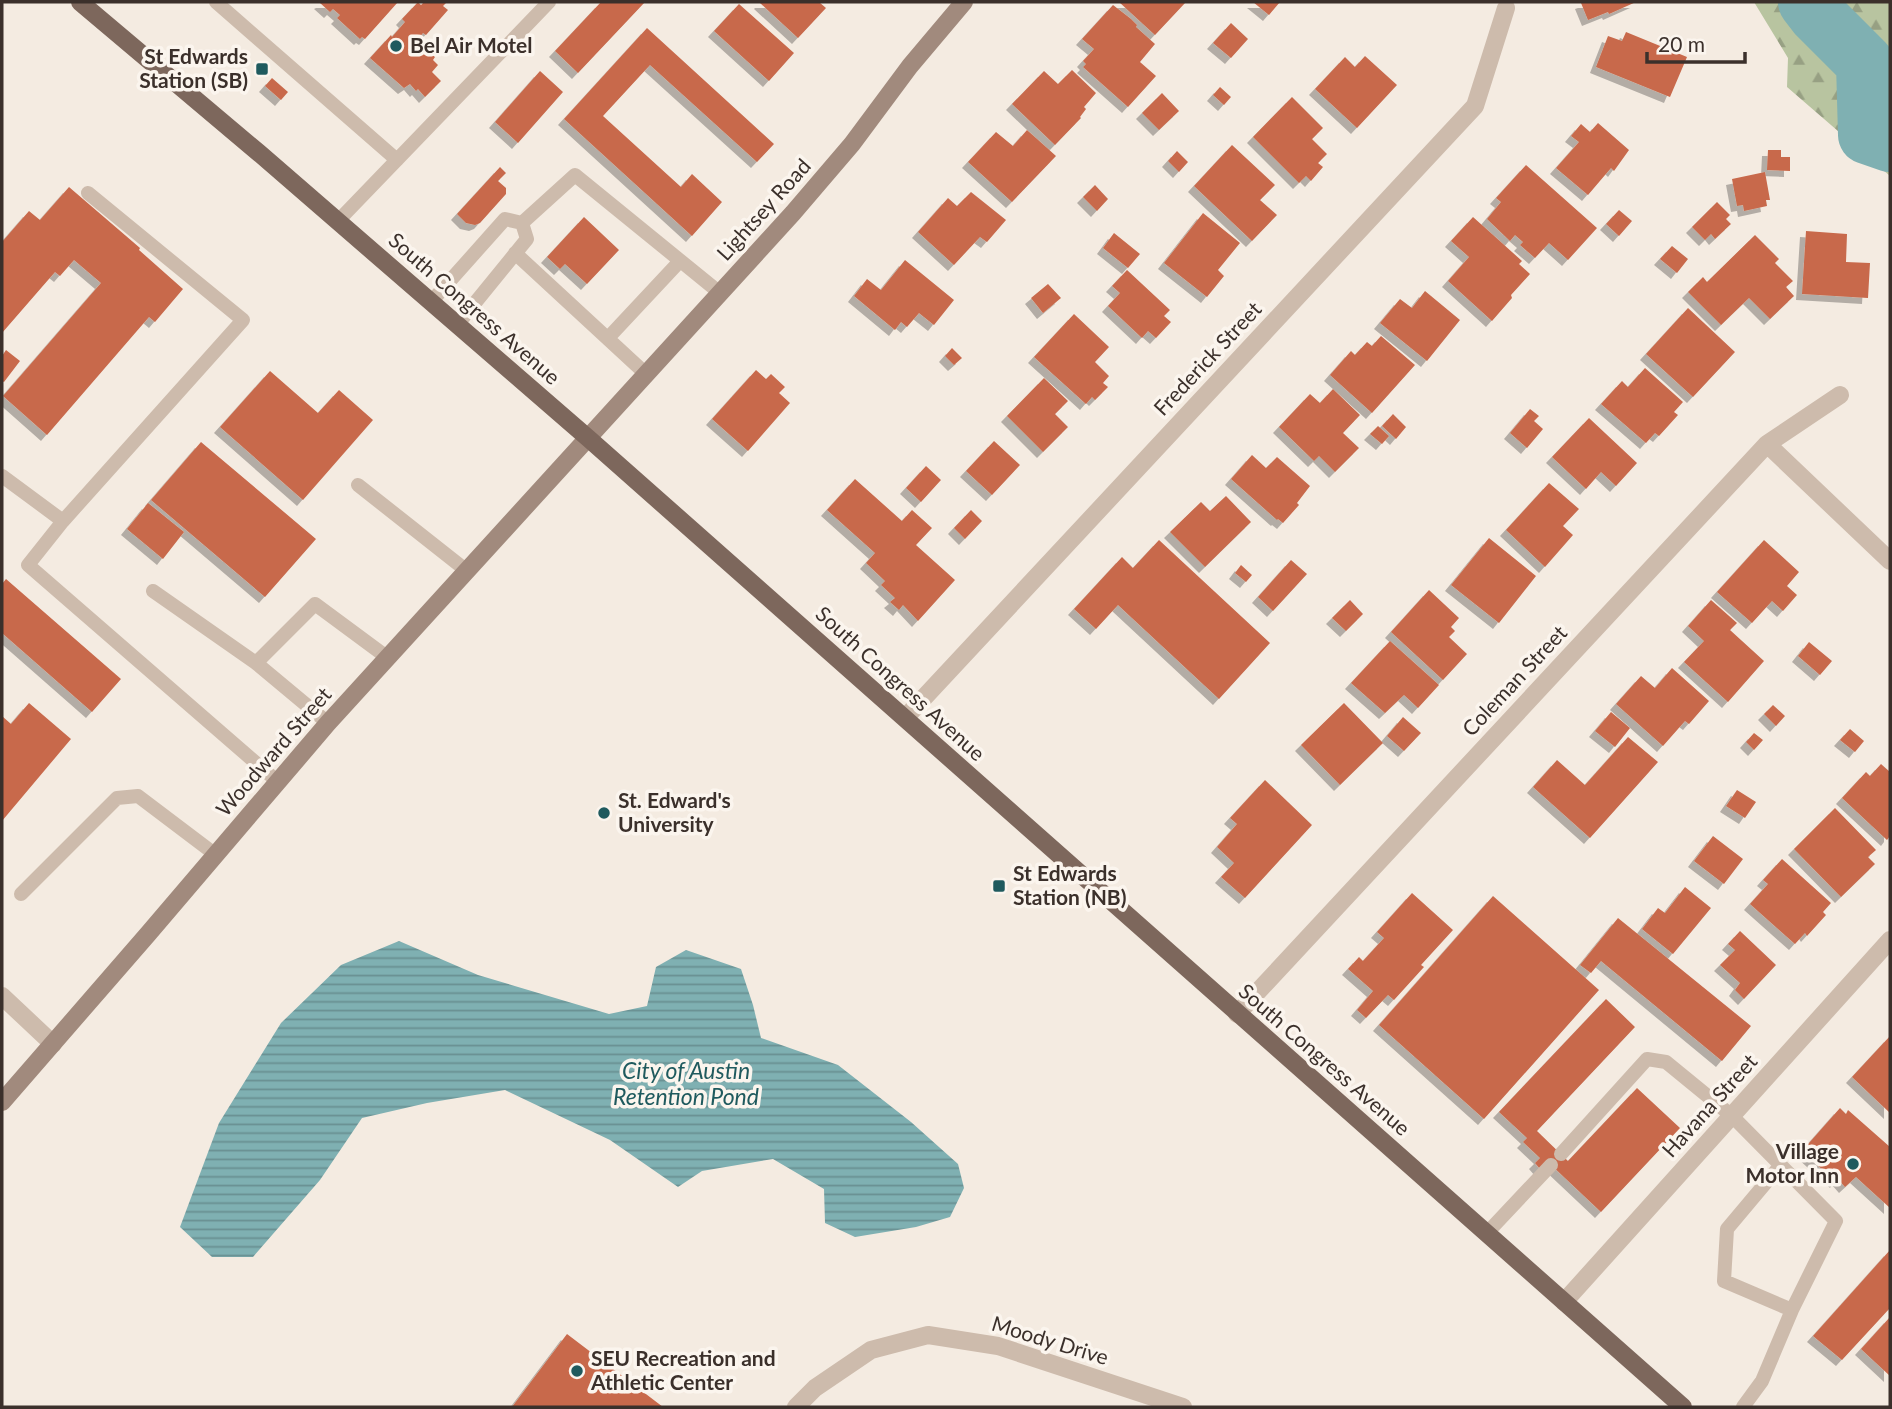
<svg xmlns="http://www.w3.org/2000/svg" width="1892" height="1409" viewBox="0 0 1892 1409" font-family="Lato,sans-serif">
<defs>
<pattern id="forest-firs" width="22" height="20" patternUnits="userSpaceOnUse" patternTransform="scale(1.75)"><rect width="22" height="20" fill="#b8c4a0"/><path d="M5 1l3.5 6h-7zM16 11l3.5 6h-7z" fill="#97a083"/></pattern>
<pattern id="water-rules" width="6" height="5" patternUnits="userSpaceOnUse" patternTransform="scale(1.75)"><rect width="6" height="5" fill="#7fb0b2"/><path d="M0 2.5h6" fill="none" stroke="#699091"/></pattern>
<filter id="shadow"><feDropShadow dx="-6" dy="6" stdDeviation="0" flood-color="#0004"/></filter>
</defs>
<rect width="100%" height="100%" fill="#f4ebe1"/>
<path fill="url(#forest-firs)" d="M1754,2H1889L1890,3V176L1787,87L1788,58Z"/>
<path fill="url(#water-rules)" d="M399,941L478,975L609,1014L647,1006L656,967L686,950L741,969L753,1005L761,1038L838,1065L911,1122L958,1164L964,1188L950,1217L916,1227L855,1237L825,1223L824,1189L773,1159L702,1171L678,1187L610,1140L505,1090L427,1103L362,1118L320,1180L253,1257H212L180,1227L219,1123L281,1023L341,965Z"/>
<g fill="none" stroke-linecap="round" stroke-linejoin="round">
<path stroke="#7fb0b2" stroke-width="58" d="M1807,2L1817,15L1865,63L1867,135L1890,143"/>
</g>
<path fill="#c8694b" filter="url(#shadow)" d="M322,2H398L365,39L362,37L360,39L337,18L340,15L333,9L330,12L320,3Z
M418,2L421,5L424,2H447L443,6L448,10L426,35L423,33L408,50L411,52L419,43L435,57L433,60L438,65L432,72L441,81L425,97L418,89L416,91L410,84L404,88L370,58L391,35L392,37L405,22L402,19Z
M601,2H645L578,73L555,51Z
M761,2H819L826,8L798,38L760,3Z
M1119,2H1186L1155,35Z
M1253,2H1280L1269,15Z
M1584,2H1636L1609,14L1608,12L1588,20L1581,3Z
M739,4L794,53L769,81L714,31Z
M1113,5L1131,19L1137,25L1136,27L1155,44L1140,62L1156,76L1128,107L1083,67L1086,64L1083,61L1094,49L1082,39Z
M1231,23L1248,39L1231,58L1213,43Z
M647,28L774,144L757,162L650,65L603,116L681,187L692,174L722,202L692,236L564,119Z
M1626,32L1687,57L1670,97L1596,67L1608,36L1622,41Z
M1365,56L1397,85L1357,128L1315,89L1345,57L1355,67Z
M1072,70L1096,93L1084,107L1086,109L1080,117L1081,118L1055,145L1012,104L1044,71L1058,84Z
M540,71L563,92L518,143L495,122Z
M272,78L288,92L281,100L265,86Z
M1220,87L1231,97L1224,105L1213,95Z
M1162,93L1179,111L1159,130L1142,113Z
M1292,97L1323,128L1312,139L1327,154L1318,163L1323,167L1311,181L1306,176L1299,183L1253,137Z
M1598,123L1629,150L1614,171L1611,168L1588,195L1556,168L1579,142L1571,136L1581,124L1590,132Z
M1027,130L1056,156L1012,202L968,162L996,132L1013,146Z
M1232,145L1275,185L1260,200L1277,215L1252,241L1194,186Z
M1768,150H1781V157H1790V171L1767,170Z
M1177,151L1188,162L1179,172L1168,161Z
M1526,165L1597,228L1568,260L1549,243L1535,258L1520,245L1523,242L1515,235L1510,241L1487,219L1501,202L1496,198Z
M500,167L506,173L498,181L506,188V194L480,223L475,225L466,223L457,214Z
M1765,172L1770,200H1766L1767,206L1744,211L1743,205L1737,206L1732,179Z
M1095,185L1108,199L1097,211L1083,197Z
M69,187L140,248L139,250L183,289L155,322L149,317L47,435L3,396L101,283L74,260L60,276L55,272L2,333V242L29,211L40,220Z
M971,192L1006,220L987,242L980,237L954,265L918,232L948,198L957,206Z
M1717,202L1730,215L1726,219L1731,224L1715,239L1711,234L1705,240L1692,227Z
M1619,210L1632,221L1619,236L1606,224Z
M1203,213L1240,243L1218,270L1224,276L1207,297L1164,263Z
M584,217L619,250L587,284L565,264L560,269L547,257Z
M1473,217L1522,261L1519,264L1530,274L1511,295L1512,298L1492,321L1448,281L1469,257L1451,241Z
M1806,231L1847,234L1846,262L1870,263L1868,298L1802,294Z
M1114,233L1140,254L1128,268L1103,248Z
M1755,235L1779,259L1775,263L1793,281L1786,287L1794,296L1770,319L1749,298L1721,325L1688,292L1703,277L1707,282Z
M1672,246L1688,259L1677,273L1660,259Z
M905,260L954,300L934,325L919,313L907,327L901,322L895,330L854,296L867,279L881,290Z
M1127,270L1170,310L1164,316L1171,322L1156,338L1148,331L1142,338L1108,306L1120,293L1112,286Z
M1048,284L1061,298L1043,313L1031,298Z
M1425,291L1460,320L1427,361L1380,323L1400,299L1412,308Z
M1688,308L1735,352L1693,397L1646,354Z
M1074,314L1109,347L1095,362L1109,376L1103,383L1108,387L1095,400L1092,397L1086,404L1034,357Z
M1381,336L1415,365L1372,413L1330,375L1351,351L1355,355L1367,342L1372,346Z
M952,348L962,358L954,365L945,356Z
M6,350L20,361L4,382L2,381V356Z
M1645,368L1683,402L1674,412L1678,415L1659,436L1655,433L1646,443L1601,404L1622,381L1628,387Z
M756,370L766,379L771,374L785,387L779,393L790,403L748,451L712,419Z
M270,371L318,413L339,390L373,420L303,500L220,427Z
M1044,378L1068,401L1055,414L1068,427L1043,452L1007,416Z
M1333,389L1360,415L1343,433L1359,448L1335,472L1319,456L1314,461L1279,427L1310,394L1320,403Z
M1530,409L1539,416L1534,421L1543,429L1527,448L1510,433Z
M1393,414L1406,427L1396,439L1382,426Z
M1589,418L1637,463L1616,486L1601,472L1586,489L1552,457Z
M1378,426L1389,436L1382,444L1370,434Z
M994,441L1020,465L992,495L966,471Z
M201,442L316,539L265,597L151,500Z
M1252,455L1266,468L1277,457L1310,486L1297,503L1299,505L1283,523L1278,519L1277,520L1231,479Z
M926,466L941,480L921,502L906,488Z
M855,479L902,521L912,510L932,528L916,545L955,580L918,621L903,605L899,610L890,602L895,598L881,585L885,581L866,563L875,553L827,510Z
M1549,483L1579,509L1563,526L1573,535L1545,567L1506,530Z
M1226,496L1251,522L1205,567L1170,532L1201,502L1210,511Z
M148,503L184,532L163,559L127,529Z
M971,510L982,521L965,539L954,528Z
M1489,538L1536,576L1499,623L1451,585Z
M1159,540L1270,643L1219,699L1118,605L1096,629L1074,609L1122,557L1133,568Z
M1764,540L1799,572L1787,586L1797,595L1783,611L1772,601L1752,623L1717,592Z
M1291,560L1307,574L1273,611L1258,597Z
M1241,565L1252,575L1246,582L1235,573Z
M6,579L121,679L92,712L2,633V584Z
M1429,590L1459,618L1451,627L1455,631L1449,637L1467,654L1443,680L1391,632Z
M1350,600L1363,614L1346,631L1332,618Z
M1711,600L1737,623L1730,630L1764,661L1728,702L1684,662L1704,641L1688,626Z
M1390,641L1439,685L1418,708L1404,695L1385,713L1351,683Z
M1809,642L1832,661L1820,675L1798,656Z
M1672,668L1709,701L1689,724L1685,721L1663,746L1616,704L1641,676L1655,688Z
M29,703L71,739L2,821V716L11,724Z
M1344,703L1383,743L1340,785L1301,745Z
M1773,705L1785,716L1776,726L1764,714Z
M1611,712L1630,728L1615,747L1595,731Z
M1403,717L1421,733L1404,751L1387,736Z
M1850,729L1864,741L1855,752L1840,740Z
M1754,733L1763,740L1754,750L1746,742Z
M1628,737L1658,762L1590,838L1533,787L1557,760L1585,785Z
M1881,764L1890,772V836L1887,840L1842,798L1866,772L1870,776Z
M1265,780L1312,825L1245,898L1221,877L1234,863L1217,847L1237,824L1230,818Z
M1737,790L1756,802L1745,818L1726,806Z
M1835,808L1876,850L1868,857L1875,864L1841,897L1794,849Z
M1713,836L1743,859L1724,884L1694,861Z
M1782,859L1831,903L1823,912L1826,915L1807,936L1805,933L1795,944L1750,904L1768,884L1763,880Z
M1685,887L1711,908L1673,954L1642,929L1658,908L1665,913Z
M1412,893L1453,930L1421,965L1424,967L1394,1000L1388,995L1366,1018L1357,1010L1373,991L1348,969L1359,957L1363,961L1384,938L1377,932Z
M1493,896L1599,990L1484,1119L1379,1025Z
M1618,918L1751,1026L1722,1061L1601,961L1591,973L1580,965Z
M1740,931L1776,965L1744,999L1735,990L1740,983L1720,965L1735,950L1728,944Z
M1606,999L1635,1027L1537,1131L1568,1161L1637,1088L1680,1128L1601,1212L1548,1162L1541,1170L1535,1163L1540,1158L1523,1142L1527,1138L1499,1112Z
M1890,1036V1113L1852,1077Z
M1840,1108L1846,1114L1848,1110L1890,1147V1208L1856,1177L1845,1187L1838,1179L1836,1182L1802,1151Z
M1890,1250V1308L1842,1360L1813,1336Z
M1890,1317V1376L1861,1349Z
M567,1334L663,1407H512Z"/>
<g fill="none" stroke-linecap="round" stroke-linejoin="round">
<path stroke="#cdbbac" stroke-width="14" d="M216,2L397,160
M338,221L549,2
M522,223L575,175L720,293
M515,253L646,374
M431,302L505,219L522,223
M457,325L527,239L522,223
M608,338L680,261
M2,476L63,521L28,565L278,782
M358,485L467,571
M63,521L243,320L88,193
M153,591L256,663L315,604L388,658
M256,663L328,723
M21,894L117,798L138,796L216,855
M1561,1154L1647,1059L1666,1062L1732,1116L1836,1221L1792,1310L1762,1381L1743,1407
M1780,1166L1727,1229L1724,1281L1792,1310
M1486,1234L1551,1165"/>
<path stroke="#cdbbac" stroke-width="18" d="M1767,444L1890,561
M905,718L1475,106L1506,8
M2,996L53,1044
M1237,1014L1767,444L1840,395
M1564,1302L1890,940
M796,1407L815,1388L871,1350L928,1335L998,1346L1183,1407"/>
<path stroke="#a18a7d" stroke-width="18" d="M2,1102L148,934L328,723L793,213L852,144L910,66L964,2"/>
<path stroke="#7d675c" stroke-width="18" d="M80,2L259,153L588,438L1683,1407"/>
</g>
<g fill="#1f5a5e" stroke="#fbf5ee" stroke-width="2.5">
<circle cx="396" cy="46" r="7"/>
<rect x="255" y="62" width="14" height="14" rx="3.5"/>
<circle cx="604" cy="813" r="7"/>
<rect x="992" y="879" width="14" height="14" rx="3.5"/>
<circle cx="1853" cy="1164" r="7"/>
<circle cx="577" cy="1371" r="7"/>
</g>
<g text-anchor="middle" stroke-width="7" stroke-linejoin="round" paint-order="stroke">
<g font-size="21" font-weight="bold" fill="#3b302b" stroke="#fbf5ee" text-anchor="start">
<text x="410" y="53">Bel Air Motel</text>
<text x="248" y="64" text-anchor="end">St Edwards<tspan x="248" dy="24">Station (SB)</tspan></text>
<text x="618" y="808">St. Edward's<tspan x="618" dy="24">University</tspan></text>
<text x="1013" y="881">St Edwards<tspan x="1013" dy="24">Station (NB)</tspan></text>
<text x="1839" y="1159" text-anchor="end">Village<tspan x="1839" dy="24">Motor Inn</tspan></text>
<text x="591" y="1366">SEU Recreation and<tspan x="591" dy="24">Athletic Center</tspan></text>
</g>
<g font-size="21" fill="#3b302b" stroke="#fbf5ee">
<text transform="translate(764 210) rotate(-48)" y="7">Lightsey Road</text>
<text transform="translate(474 309) rotate(41)" y="7">South Congress Avenue</text>
<text transform="translate(1208 359) rotate(-47)" y="7">Frederick Street</text>
<text transform="translate(1515 681) rotate(-47)" y="7">Coleman Street</text>
<text transform="translate(900 684) rotate(42)" y="7">South Congress Avenue</text>
<text transform="translate(274 752) rotate(-49)" y="7">Woodward Street</text>
<text transform="translate(1324 1060) rotate(41)" y="7">South Congress Avenue</text>
<text transform="translate(1710 1106) rotate(-48)" y="7">Havana Street</text>
<text transform="translate(1050 1341) rotate(17)" y="7">Moody Drive</text>
</g>
<g font-size="23" font-style="italic" fill="#1f5a5e" stroke="#fbf5ee">
<text x="686" y="1079">City of Austin<tspan x="686" dy="26">Retention Pond</tspan></text>
</g>
</g>
<rect width="1892" height="1409" fill="none" stroke="#3b302b" stroke-width="7"/>
<path d="M1647 52v10h98v-10" fill="none" stroke="#3b302b" stroke-width="3.5"/>
<text x="1658" y="52" font-size="21" fill="#3b302b" stroke="#fbf5ee" stroke-width="5" paint-order="stroke">20 m</text>
</svg>
